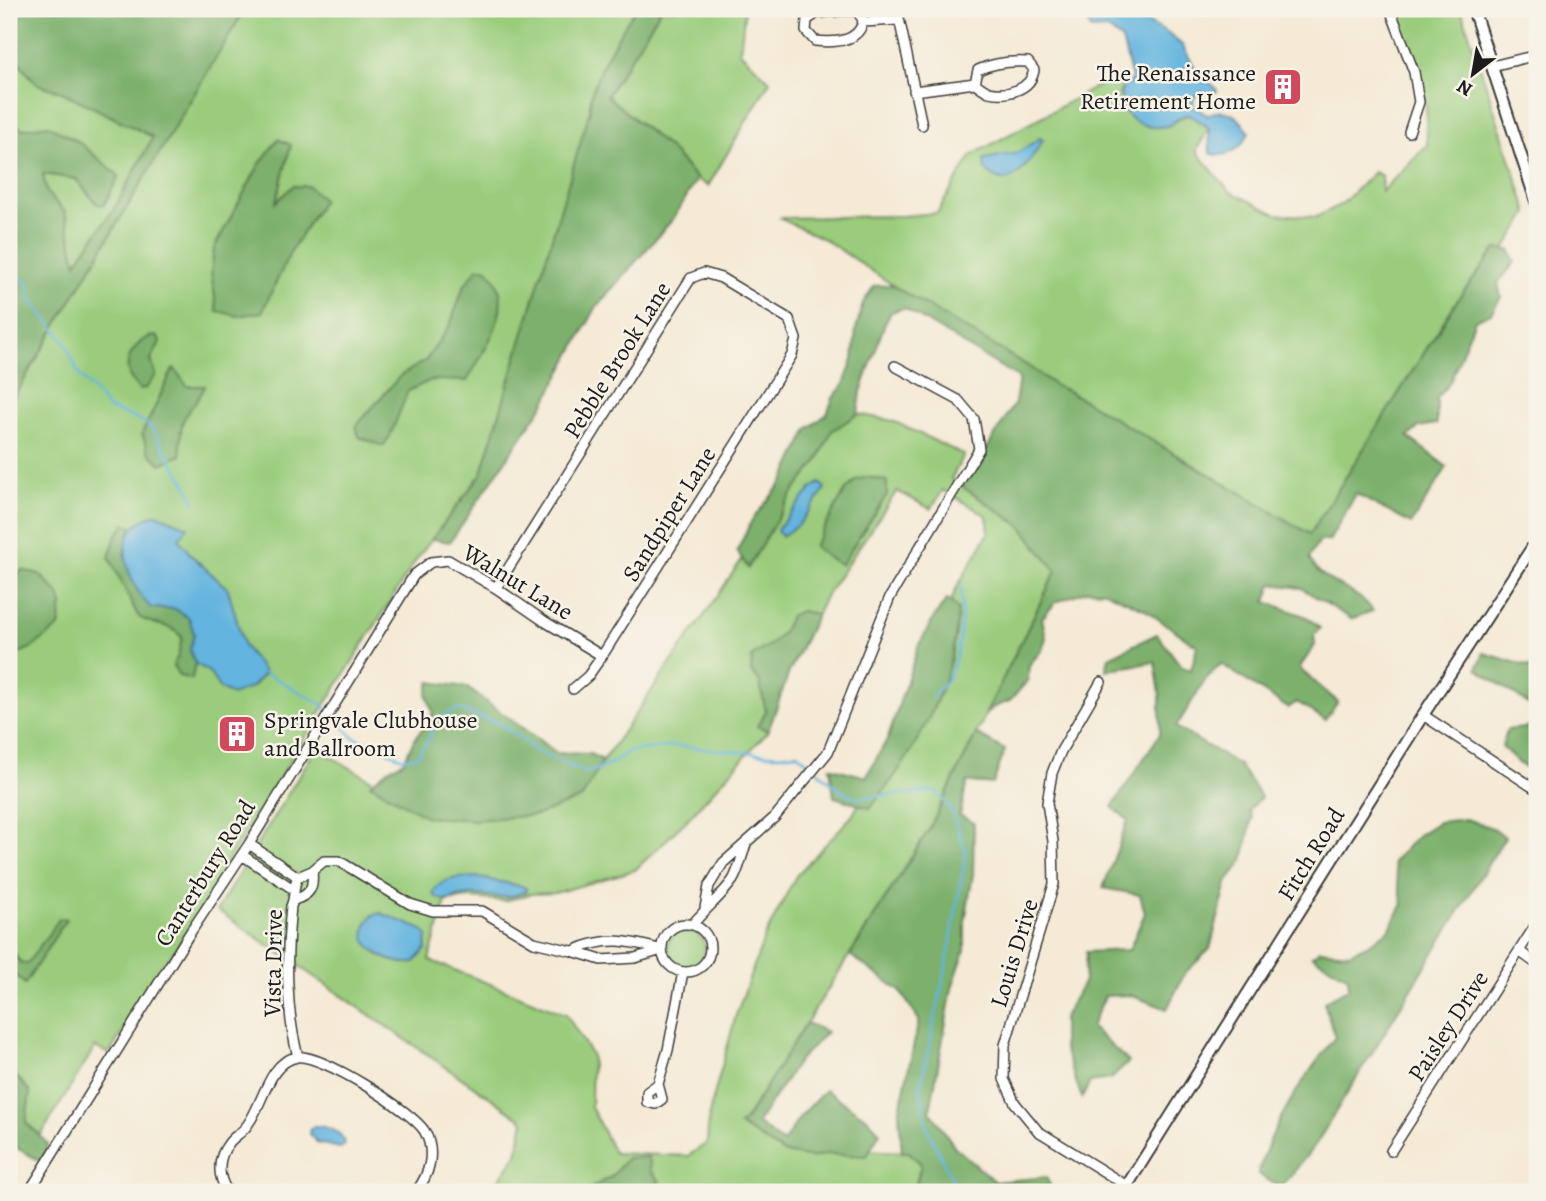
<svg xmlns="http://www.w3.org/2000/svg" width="1546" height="1201" viewBox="0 0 1546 1201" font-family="Alegreya,serif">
<rect width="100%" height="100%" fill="#f7f3e8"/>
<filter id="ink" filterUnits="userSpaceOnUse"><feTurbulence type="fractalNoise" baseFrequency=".0143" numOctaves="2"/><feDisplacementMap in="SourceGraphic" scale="14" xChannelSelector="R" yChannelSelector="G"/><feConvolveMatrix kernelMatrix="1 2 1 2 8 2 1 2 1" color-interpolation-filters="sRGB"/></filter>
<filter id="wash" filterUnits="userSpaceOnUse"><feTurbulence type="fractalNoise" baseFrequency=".00686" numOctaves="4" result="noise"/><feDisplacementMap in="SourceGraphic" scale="28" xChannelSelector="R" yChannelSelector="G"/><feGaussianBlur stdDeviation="1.57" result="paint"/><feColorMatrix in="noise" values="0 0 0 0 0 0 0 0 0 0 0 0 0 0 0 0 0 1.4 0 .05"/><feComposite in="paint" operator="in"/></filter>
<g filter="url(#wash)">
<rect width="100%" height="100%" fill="#f4ead5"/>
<path fill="#9acc7c" stroke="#5b744c" stroke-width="2" fill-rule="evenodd" d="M245,9H651L593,102L482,473L416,560L225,865V871L109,1054L95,1047L41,1135L26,1123L30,1092L9,1068V405Z
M661,9H745L740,52L770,81L708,186L697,179L671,150L607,96Z
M1393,9H1461L1528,213L1504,250L1496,249L1458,299L1310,534L1068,391L1056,387L1028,366L909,296L824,239L779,218L902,216L937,213L972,155L1105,82L1124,84L1119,94L1175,122C1190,109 1195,119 1209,128L1196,151L1229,191L1276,214L1316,217L1342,204L1374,172L1382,176L1381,192L1427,145L1426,105Z
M9,58L15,59L37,84L62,92L153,137L116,206L76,263L65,212L47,193L42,173L76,179L97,204L79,142L48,126L23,129L9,121Z
M858,414L893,421L964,455L951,479L1022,527L1056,571L930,828L743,1123L782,1147L909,1152L921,1164L915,1189L910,1192H490L517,1154L524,1121L217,910L316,748L424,810L579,795L712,604L825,435ZM943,490L987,516L989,532L956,589L922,677L886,757L852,816L796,876L765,936L736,1015L709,1114L707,1143L688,1156L614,1153L591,1107L592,1056L566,1014L429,960L446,901L470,898L505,901L530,894L555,893L635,870L686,821L768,731L789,672L825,597L897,491L931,509Z
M667 949a19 19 0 1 1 38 0a19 19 0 1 1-38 0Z"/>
<path fill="#7bb06c" stroke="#4c6644" stroke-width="2" d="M9,9H245L9,405V121L23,129L48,125L79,142L119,176L104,205L97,204L76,179L43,174L47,193L65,212L76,263L116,206L153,137L62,92L37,84L16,59L9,58Z
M635,9H661L607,96L671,150L697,179L673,219L597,306L544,404L450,542L432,539L482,473L590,110C588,82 620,33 635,9Z
M278,139L291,145L276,202L293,186H308L323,200L291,251L262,312L238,316L217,311L211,272L214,248L259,165Z
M1496,249L1510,250L1515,262L1498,283L1501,297L1491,313L1475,320L1450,382L1437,398V424L1419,427L1408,437L1447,467L1411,524L1356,494L1329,541H1319L1309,558C1321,585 1357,587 1373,611L1351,619L1301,588L1272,584L1266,602L1307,617L1320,628L1314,635L1315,645L1300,667L1302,671L1338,702L1325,720L1297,702L1288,708L1221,664L1206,679L1176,727L1239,765L1261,797L1249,810L1252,818L1243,860L1227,883L1210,949L1185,973L1167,1009L1130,995L1105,996L1091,1027L1129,1062L1111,1079L1090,1082L1082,1098L1063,1046V1019L1084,981L1086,952L1129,950L1145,913L1140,895L1103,888L1128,820L1112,807L1160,734V694L1155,662L1106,670L1109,657L1157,634L1182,667L1191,670L1197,646L1144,609L1105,591L1088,590L1056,602L1042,618L1046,638L1042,650L1029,665L1028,680L1010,701L994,707L985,715L1056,571L1022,527L963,487L1015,403L1019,378L904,308L891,312L885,323L861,392L858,414L832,431L817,462L792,494L748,568L737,551L752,520L784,480L808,429L827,414L833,398L844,384L853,360L856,329L863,303L874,286L892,285L1028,366L1056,386L1068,391L1310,534L1458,299Z
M478,268H486C521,301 485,348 467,381L431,380L408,391L390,436L383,446L359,437L356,426L400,376L426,360L450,325L464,286Z
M153,336L158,337L160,342L151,360L156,375L146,388L140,390C135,385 129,378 128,371C125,356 139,339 153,336Z
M174,368L187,386H205C199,399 193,404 186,415C179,426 181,443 181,455L161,464L149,453L142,433C154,411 162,389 174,368Z
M867,477L887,481V495L841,565L824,555L814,546L845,491L856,480Z
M125,524L134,528L130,531L124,555L151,608L175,609L189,618L194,634L190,650L195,663L192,679L179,676L173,665L178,656L182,637C166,620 155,629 138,616L109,557L116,536Z
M22,570L39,574L59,594L62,605L59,627L33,647L15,655L9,664V584Z
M947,599L958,609C956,681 915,755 870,808L834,797L830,767L866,777L888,738L918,647L933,619Z
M801,611L817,614L789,672L768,731L757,726L766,712L759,680L751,672L752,656L774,642L782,633L791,615Z
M1484,653L1537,669V710L1477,669Z
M430,682L466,687L557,753L590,754L603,760L582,798L538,815L475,820L427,817L370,784L390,768L404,761L413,742L433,713L427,695Z
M1537,722V773L1520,764L1502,747L1507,730L1524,728Z
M976,734L1005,750L993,784L967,782L960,815L974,823L973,874L965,921V950L952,988L930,1111L955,1147L995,1182L1046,1177L1053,1192H919L915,1189L921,1164L909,1152H902L899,1114L919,1020L900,991L850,955L930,828Z
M1466,819L1495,829L1505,837L1316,1144L1281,1188L1258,1174C1272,1123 1303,1079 1335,1037L1324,1002L1349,988L1348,977L1312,956L1320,950L1349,953L1369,944L1389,930L1403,904L1393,862L1418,835L1438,822Z
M60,918L66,919L25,984L9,969V943L11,951L21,963L27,964Z
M806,1023L827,1032L799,1060L757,1123L783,1143L799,1118L825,1090L867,1118L880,1132L867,1156L827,1154L812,1158L784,1153L739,1125L746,1119Z
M9,1068L30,1092L26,1123L48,1144L42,1162L9,1144Z
M649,1157L651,1171L660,1181L647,1192H587L592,1187L611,1177L627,1158Z"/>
<path fill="#64b4df" stroke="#40687e" stroke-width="2" d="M1093,9H1124L1167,33L1182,45L1200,77L1214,86L1217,91L1213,93L1201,92L1194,97L1193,106L1207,115C1226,106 1238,115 1249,132C1243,148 1227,160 1210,153L1209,128C1203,124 1193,114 1186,115C1179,116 1174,124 1167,126C1141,132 1110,112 1124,84H1129L1132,78L1122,40L1108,29L1091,30L1088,22Z
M1040,138L1043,140C1031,160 1009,199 985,169L984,159L1017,153Z
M820,483L825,488L822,494L798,525L782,536L777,531L779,527L812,488Z
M156,514L188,527L179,539L192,556L228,589L244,646L265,673L252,687L232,695L220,689L209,672L195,663L190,650L194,634L189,618L175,609L151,608C124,580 109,529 156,514Z
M475,877L521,886L526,888V891C501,904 485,891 463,896C453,898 446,904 436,897L433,893C440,877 460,878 475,877Z
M381,913L423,930L427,935L426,949L414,963C387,966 347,943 373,915Z
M314,1126C327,1126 344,1132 345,1145L340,1148L318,1143L309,1134L310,1129Z"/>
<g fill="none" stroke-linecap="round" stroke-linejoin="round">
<path stroke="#64b4df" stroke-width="2.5" d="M9,275L20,277L28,284L31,299L65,342L78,373L109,409L136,418L150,426L185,482L195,503
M265,673L320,703L327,710
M932,697C937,691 943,686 947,680C961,656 963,614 961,587
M332,715L353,737L403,758L416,757L429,738L438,719L457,709L501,724L536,751L584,772L596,770L612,763L629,751L676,746L778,755L797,753L813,767
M818,771L841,791L856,798L936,791L951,809L966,852L947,963L920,1088L927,1128L958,1192"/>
</g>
</g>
<g filter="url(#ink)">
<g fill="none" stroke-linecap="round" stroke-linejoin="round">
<g stroke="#3c3b38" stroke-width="12">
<path id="minor" d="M897,9L922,125
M1390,9L1414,72L1419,102L1409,132
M840,11H857L863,20C860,42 834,43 815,41L806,31L807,20L817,13Z
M863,22L898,20
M1492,66L1537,55
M914,91L975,83L978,70C995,62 1011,61 1028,62L1034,70C1031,90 1007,96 989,92C984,90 979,86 975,83
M496,588L691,278L704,273L721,278L789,319L796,339L792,355L602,656L588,676L573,689
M1101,682L1061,751L1052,773L1047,803L1053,841L1054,884L1005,1045L1004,1079L1015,1103L1038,1131L1127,1186
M1423,715L1537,790
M249,844L298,877
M242,855L293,889
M298,877L312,871L324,861H339L410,904L433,911H482L534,942L572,951L601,960L635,958L662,950
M294,900C310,895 314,888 312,871
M705,908L709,886L723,863L775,817L828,752L890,597L979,449L974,419L958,400L895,366
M662 948a24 24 0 1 1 48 0a24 24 0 1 1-48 0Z
M692,925C705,909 721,897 733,880C739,870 742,855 746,844
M573,951C607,936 627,940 662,950
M1519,951L1537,964
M298,1057C285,1006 286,957 291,906C296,896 292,887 298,877
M658,1084L662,1099L655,1104L647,1102V1092L658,1084L668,1050L683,972
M1391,1151L1537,923
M29,1192L188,936L249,844L414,575L431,562L448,560L496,588L544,621L602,656
M228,1192C217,1177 217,1158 229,1143C233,1137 240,1134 245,1128C263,1108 267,1062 297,1057C320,1053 414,1112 425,1132C436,1153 429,1175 416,1192"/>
</g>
<g stroke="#3c3b38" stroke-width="14">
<path id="tertiary" d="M1473,9L1537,204
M1123,1192L1423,715L1537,540"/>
</g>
<use href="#minor" stroke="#fff" stroke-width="9"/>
<use href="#tertiary" stroke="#fff" stroke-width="10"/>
</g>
</g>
<defs>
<g id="building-square" transform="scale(2.0125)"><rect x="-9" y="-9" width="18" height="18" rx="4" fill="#d1495b" stroke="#f7f3e8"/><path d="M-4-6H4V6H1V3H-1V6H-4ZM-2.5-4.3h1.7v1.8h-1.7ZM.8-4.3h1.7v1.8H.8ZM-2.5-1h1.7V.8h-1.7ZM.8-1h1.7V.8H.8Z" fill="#fff"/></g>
</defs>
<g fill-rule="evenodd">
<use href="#building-square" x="1283" y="87"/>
<use href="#building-square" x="237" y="734"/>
</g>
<g text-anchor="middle" stroke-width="5" stroke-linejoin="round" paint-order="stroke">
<g font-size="24" fill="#1c1c1c" stroke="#f7f3e8" text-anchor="end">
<text x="1256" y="81">The Renaissance<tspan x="1256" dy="28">Retirement Home</tspan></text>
<text x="264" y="728" text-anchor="start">Springvale Clubhouse<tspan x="264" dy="28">and Ballroom</tspan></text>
</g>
<g font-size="24" fill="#1c1c1c" stroke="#f7f3e8">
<text transform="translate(617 360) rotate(-58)" y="8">Pebble Brook Lane</text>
<text transform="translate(669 514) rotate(-58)" y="8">Sandpiper Lane</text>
<text transform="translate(518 582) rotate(31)" y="8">Walnut Lane</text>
<text transform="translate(1311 854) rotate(-58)" y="8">Fitch Road</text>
<text transform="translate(205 873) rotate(-58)" y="8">Canterbury Road</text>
<text transform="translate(1014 953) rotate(-73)" y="8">Louis Drive</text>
<text transform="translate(273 963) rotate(-89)" y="8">Vista Drive</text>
<text transform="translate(1448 1026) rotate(-57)" y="8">Paisley Drive</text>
</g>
</g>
<rect width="1546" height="1201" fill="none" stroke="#f7f3e8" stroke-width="35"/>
<g transform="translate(1473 74) rotate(211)" stroke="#f7f3e8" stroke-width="5" paint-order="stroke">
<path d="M0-5L12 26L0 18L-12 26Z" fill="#1c1c1c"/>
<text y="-10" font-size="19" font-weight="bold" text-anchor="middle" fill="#1c1c1c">N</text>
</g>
</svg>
